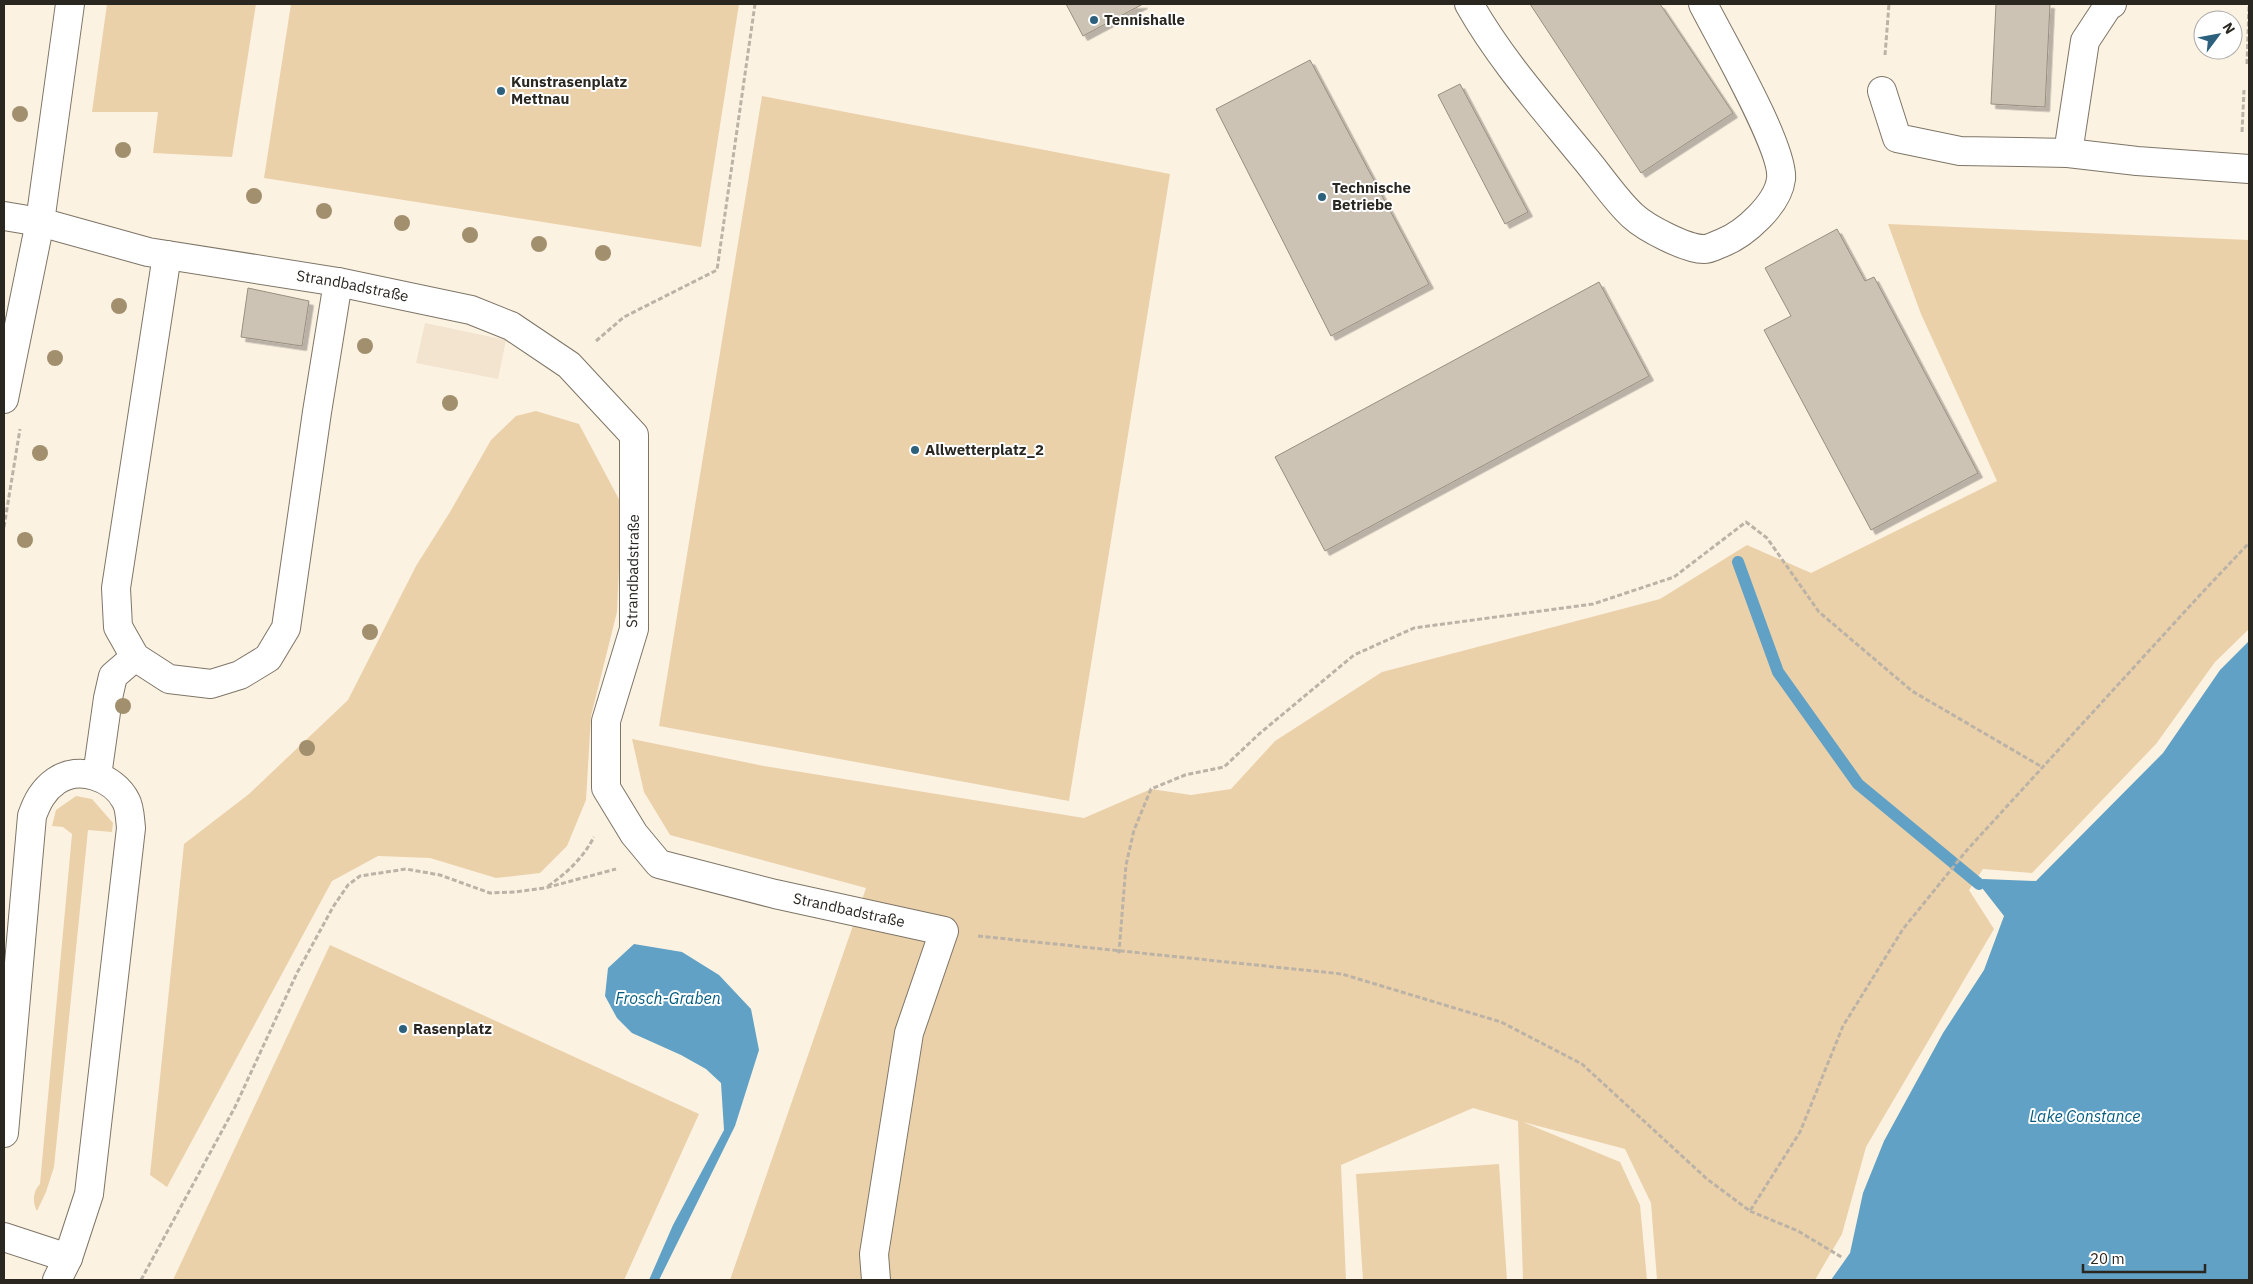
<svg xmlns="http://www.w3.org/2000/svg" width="2253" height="1284" viewBox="0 0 2253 1284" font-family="'IBM Plex Sans',sans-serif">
<defs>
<filter id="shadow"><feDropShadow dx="4.5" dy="4.5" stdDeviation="0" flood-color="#0004"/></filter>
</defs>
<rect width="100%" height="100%" fill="#fcf2e2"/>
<path fill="#f2e4ce" d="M425,323L506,340L498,379L416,363Z"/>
<path fill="#ead1aa" d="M107,4H256L232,157L153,153L158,112H92Z
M291,4H739L701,247L264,178Z
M762,96L1170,174L1069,801L659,726Z
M1888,224L2249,240V629L2215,662L2156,744L2032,873L1983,869L1969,890L1994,929L1866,1147L1842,1234L1815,1280H1657L1651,1203L1625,1149L1523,1122L1620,1162L1640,1205L1647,1280H1523L1518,1121L1473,1108L1341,1165L1346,1280H730L866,888L670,835L644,792L632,739L764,766L1084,818L1151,789L1191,795L1231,789L1275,741L1382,672L1660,599L1747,545L1811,573L1997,481L1921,314Z
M536,411L579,424L622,505L617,612L591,716L586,800L567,846L540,873L496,878L430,858L378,856L332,881L167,1187L150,1175L184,844L249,794L348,700L416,566L450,512L491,440L516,416Z
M76,796L92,799L113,823L112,832L88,830L54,1167L46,1192L37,1211C32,1202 33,1191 40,1184L72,834L63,827L52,826L56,810Z
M330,945L699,1114L624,1280H173Z
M1499,1164L1507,1280H1363L1356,1174Z"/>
<path fill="#60a1c5" d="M2249,641V1280H1831L1850,1253L1863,1193L1884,1141L1943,1033L1984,970L2004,916L1979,884L1983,879L2036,881L2163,753L2220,670Z
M634,944L682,952L719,975L751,1009L759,1050L735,1126L659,1280H649L673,1225L724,1130L721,1083L706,1069L681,1055L632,1033L617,1018L605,996L608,968Z"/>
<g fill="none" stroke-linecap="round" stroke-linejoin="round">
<path stroke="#60a1c5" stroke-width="12" d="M1738,562L1778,672L1858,784L1979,884"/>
</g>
<path fill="#cdc3b4" stroke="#988f81" filter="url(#shadow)" d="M1066,4H1143L1083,36Z
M1530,4H1660L1733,113L1641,173Z
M1996,4H2050L2045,107L1991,104Z
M1310,60L1429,284L1331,336L1216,109Z
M1460,84L1528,212L1505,224L1438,95Z
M1837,229L1865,281L1874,277L1978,473L1871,530L1764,330L1791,316L1765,268Z
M1599,282L1649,376L1325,551L1275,457Z
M248,288L309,301L302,346L241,337Z"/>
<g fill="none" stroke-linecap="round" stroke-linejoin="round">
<g stroke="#7e7567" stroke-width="30">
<g id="minor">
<path d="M1469,4C1500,59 1542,106 1582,155C1597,172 1616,201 1633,216C1646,228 1686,249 1704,249C1710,249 1716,245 1722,243C1745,234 1778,204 1781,179C1785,149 1719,36 1703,4"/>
<path d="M1882,91L1897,138L1960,151L2068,153L2137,161L2249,169"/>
<path d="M2068,153L2085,41L2108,6L2112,4"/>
<path id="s1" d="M4,216L40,222L148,252L338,282L471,310L511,326L569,365L634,435V629L606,721V788L634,834L659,864L775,894L944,931L909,1033L874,1254L876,1280"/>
<path d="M167,255L116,588L118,627L135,657L169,679L211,684L240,675L268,658L286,628L317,412L338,282"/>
<path d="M4,399L40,222L70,4"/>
<path d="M97,776L108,698L113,676L135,657"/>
<path d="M4,1133L32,816C37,802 43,790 56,781C79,765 114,777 126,801C130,808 130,820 131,828L89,1194L68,1258L57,1280"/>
<path d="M4,1237L68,1258"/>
</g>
</g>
<path stroke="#bcb3a6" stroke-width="3" stroke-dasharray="5 2.5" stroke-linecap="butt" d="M1885,55L1889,4
M2247,64L2249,4
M2242,132L2244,90
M596,341L624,317L717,270L755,4
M4,527L20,429
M548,886C567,873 583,858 594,837
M978,936L1342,974L1501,1022L1582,1064L1707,1179L1750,1211L1800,1132L1843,1026L1903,929L1967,850L2199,596L2249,543
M1117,951L1119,952L1126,865L1134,830L1151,789L1185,775L1224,767L1259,734L1354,655L1414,628L1593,604L1674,577L1746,522L1767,538L1819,612L1912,691L2042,767
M1750,1211L1798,1231L1843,1258
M141,1280L235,1107L297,973L333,907L348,885L360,876L406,869L440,875L490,893L515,892L545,888L616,869"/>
<use href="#minor" stroke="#fff" stroke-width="28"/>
</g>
<g fill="#a18f6e">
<circle cx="20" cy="114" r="8"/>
<circle cx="123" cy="150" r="8"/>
<circle cx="254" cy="196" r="8"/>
<circle cx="324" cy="211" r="8"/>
<circle cx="402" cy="223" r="8"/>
<circle cx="470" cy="235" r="8"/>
<circle cx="539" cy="244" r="8"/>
<circle cx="603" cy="253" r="8"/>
<circle cx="119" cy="306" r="8"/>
<circle cx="365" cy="346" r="8"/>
<circle cx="55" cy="358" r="8"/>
<circle cx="450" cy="403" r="8"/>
<circle cx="40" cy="453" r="8"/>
<circle cx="25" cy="540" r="8"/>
<circle cx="370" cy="632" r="8"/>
<circle cx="123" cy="706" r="8"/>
<circle cx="307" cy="748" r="8"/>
</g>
<g fill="#2c607c" stroke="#fff" stroke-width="2">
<circle cx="1094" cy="20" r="5"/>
<circle cx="501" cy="91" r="5"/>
<circle cx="1322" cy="197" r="5"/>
<circle cx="915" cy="450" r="5"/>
<circle cx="403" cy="1029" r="5"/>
</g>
<g text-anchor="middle" stroke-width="4" stroke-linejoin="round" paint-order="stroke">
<g font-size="15" font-weight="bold" fill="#2a2620" stroke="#fff" text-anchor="start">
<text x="1104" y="25">Tennishalle</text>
<text x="511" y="87">Kunstrasenplatz<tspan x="511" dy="17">Mettnau</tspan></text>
<text x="1332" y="193">Technische<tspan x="1332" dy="17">Betriebe</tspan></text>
<text x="925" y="455">Allwetterplatz_2</text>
<text x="413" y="1034">Rasenplatz</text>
</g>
<g font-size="15" fill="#2a2620" stroke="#fff">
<text dy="5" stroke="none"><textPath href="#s1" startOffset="356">Strandbadstraße</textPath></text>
<text transform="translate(633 571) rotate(-89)" y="5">Strandbadstraße</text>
<text dy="5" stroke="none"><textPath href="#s1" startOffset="1331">Strandbadstraße</textPath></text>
</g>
<g font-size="16" font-style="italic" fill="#025b7f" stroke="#fff">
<text x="668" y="1004">Frosch-Graben</text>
<text x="2085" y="1122">Lake Constance</text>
</g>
</g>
<rect width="2253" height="1284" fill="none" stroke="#2a2620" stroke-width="10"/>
<g transform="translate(2218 35) rotate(58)"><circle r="24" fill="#ffffff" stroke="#aaa8a6"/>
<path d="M0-4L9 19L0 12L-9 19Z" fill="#2c607c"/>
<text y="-8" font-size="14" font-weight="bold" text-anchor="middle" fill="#2a2620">N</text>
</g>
<path d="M2083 1264v8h122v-8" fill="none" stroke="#2a2620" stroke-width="2.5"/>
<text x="2090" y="1264" font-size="15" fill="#2a2620" stroke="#ffffff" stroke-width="4" paint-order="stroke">20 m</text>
</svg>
